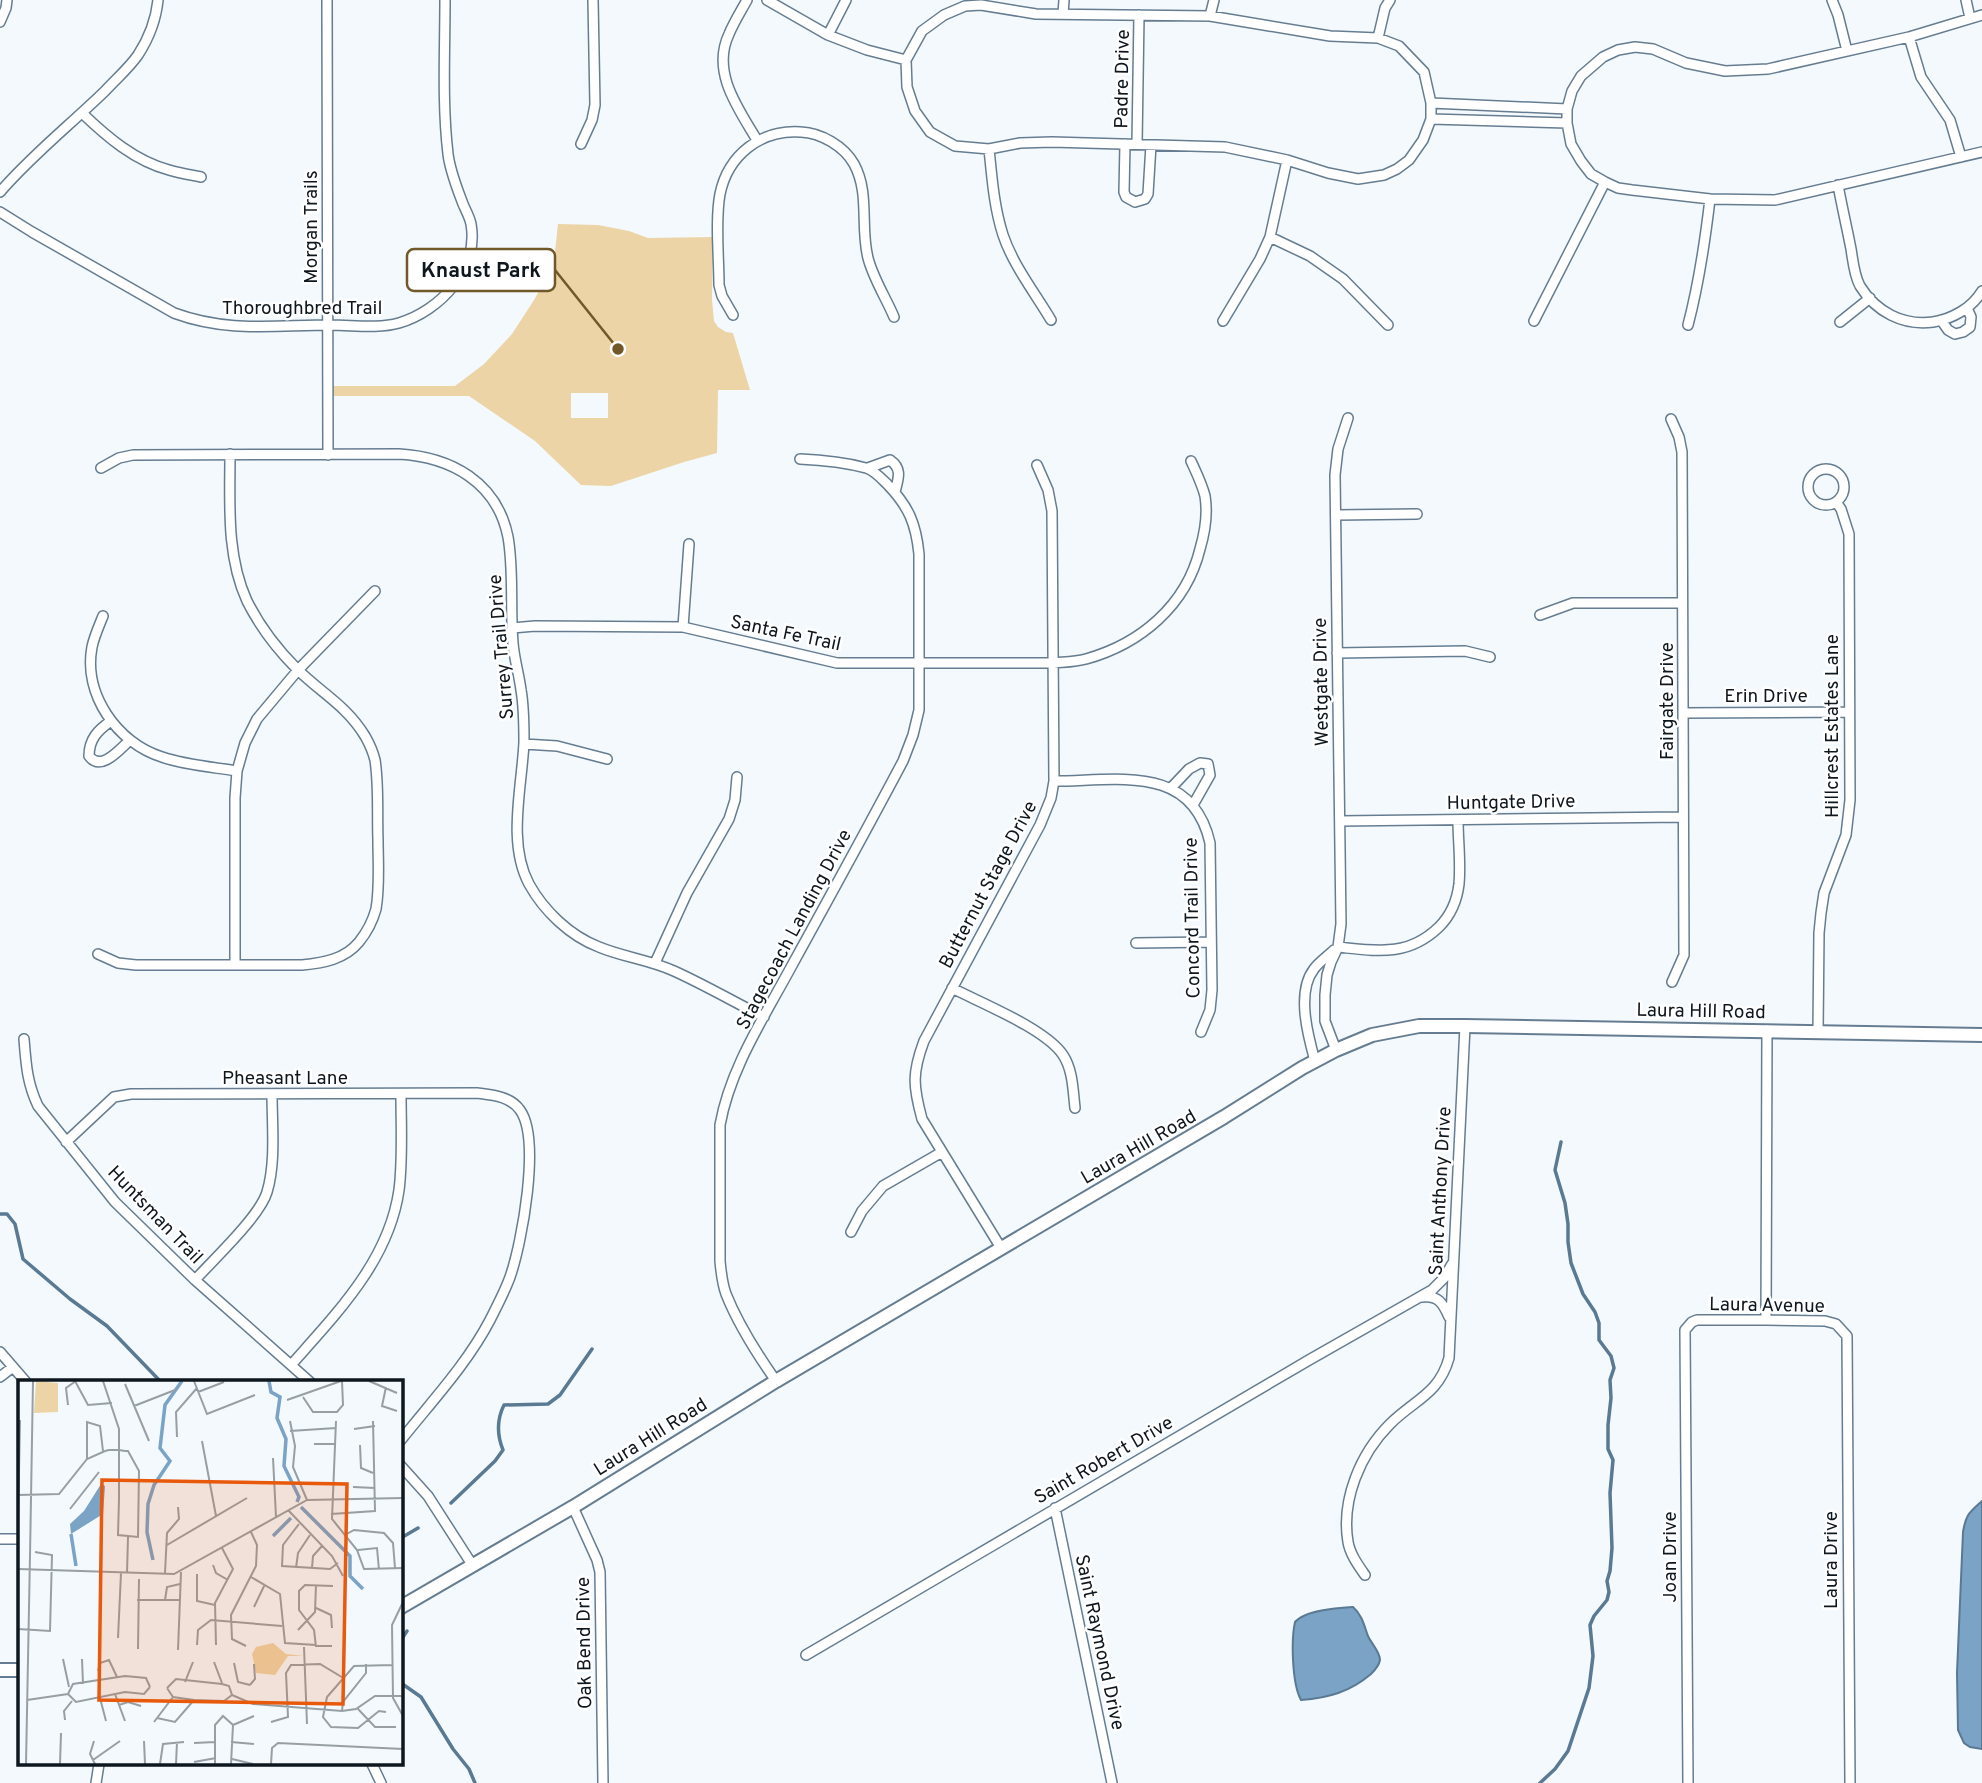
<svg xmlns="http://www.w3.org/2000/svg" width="1982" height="1783" viewBox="0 0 1982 1783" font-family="Overpass,sans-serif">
<rect width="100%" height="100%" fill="#f3f9fd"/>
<path fill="#ecd4a7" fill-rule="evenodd" d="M558,224L598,225L629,231L648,238L713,237L712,300L714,321L718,327L726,332L733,333L750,390H718L717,453L684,462L611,486L581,485L535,441L469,396H328V386H455L484,364L512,334L534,300L547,277L553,271ZM571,393H608V418H571Z"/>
<path fill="#7ba3c5" stroke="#5a7993" stroke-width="2" d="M1982,1501V1749L1970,1747L1964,1743L1958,1730L1957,1673L1963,1532C1966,1514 1969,1513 1982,1501Z
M1353,1607C1362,1615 1364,1625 1368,1636C1371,1643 1380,1652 1380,1660C1379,1666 1375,1670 1371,1674C1350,1692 1328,1698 1301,1700C1292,1684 1291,1640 1295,1622C1305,1610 1338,1608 1353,1607Z"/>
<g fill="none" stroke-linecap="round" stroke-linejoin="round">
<path stroke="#5a7993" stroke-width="3.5" d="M0,1214H7L15,1224L23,1259L70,1299L107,1326L161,1382
M451,1503L495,1461L503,1450C497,1435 496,1421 504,1405L548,1404L560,1395L592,1349
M401,1538L418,1528
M401,1640L407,1631
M401,1683L421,1697L453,1749L469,1769L475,1783
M1540,1783L1555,1769L1568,1751L1589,1688L1593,1656L1590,1625L1594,1616L1607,1600L1609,1592L1607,1581L1610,1571L1612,1548L1610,1493L1613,1460L1608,1449V1425L1611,1398L1610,1380L1614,1368L1611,1356L1599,1340V1323L1595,1312L1583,1294L1571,1263L1568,1242V1224L1565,1203L1555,1170L1561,1142"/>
<g stroke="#667d91" stroke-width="12">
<path id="street" d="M327,0L328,455
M747,0C741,11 734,22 729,34C711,72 738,108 757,140
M767,0L828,35L867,50L906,60
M1832,0L1838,15L1847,51
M1966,0L1970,18
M981,5L1036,14L1210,16L1330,36L1378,38L1399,46L1424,72L1431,103V119L1423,140L1409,160L1397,169L1384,175L1358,179L1328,173L1287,160L1225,147L1052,142L1020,143L989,149L955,146L930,132L915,111L907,87L906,60L922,31L944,15L965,6Z
M1063,14L1064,0
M1982,15L1909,37L1768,69L1725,71L1686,63L1653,49L1635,47L1618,50L1603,57L1581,76L1572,91L1567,109V123L1571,144L1581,161L1591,174L1605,182L1618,188L1632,190L1710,199L1775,200L1982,152
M1210,16L1214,0
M0,22L6,8L7,0
M828,35L846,0
M1909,37L1921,77L1950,120L1961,157
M1378,38L1385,8L1390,0
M1431,103L1567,109
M82,113C107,137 135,161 169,170C179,173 191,175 201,177
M1431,119L1567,123
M581,144L592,120L595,105L593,0
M1125,144L1124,192L1126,197L1135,202L1145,199L1148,194L1151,145
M1137,144L1139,15
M989,149C992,178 994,207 1003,235C1013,265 1035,293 1051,320
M1838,185C1842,207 1847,228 1851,249C1853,261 1854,275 1860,286C1876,312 1903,326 1933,322C1952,319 1972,308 1982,291
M0,192C32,155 70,125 105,91C116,79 129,68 138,55C149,38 156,20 158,0
M0,212L32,232L174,313C228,333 275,325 331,325C353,325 378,329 399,323C440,311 479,269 471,224C470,218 466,211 463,204C457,188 450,171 448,154C442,103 445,51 445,0
M1270,237L1310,256L1343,279L1388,325
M733,315L722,296L719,285C719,258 715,220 720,194C728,155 761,129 801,132C821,133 844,146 854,164C870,193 860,227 868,258C873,278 886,298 894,317
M1941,320L1948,330L1955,334L1963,332L1970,327L1971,317L1967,308
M1223,321L1260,259L1270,237L1287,160
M1534,321L1605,182
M1840,322L1870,298
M1688,325C1699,283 1705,242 1710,199
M1671,419L1679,437L1682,452L1684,955L1672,982
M101,468L119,458L133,455L399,454C451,457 497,482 508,537C514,571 510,608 513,643C514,658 519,674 521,690C524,707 524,725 524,742C522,787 507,843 529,884C544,911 570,936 599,947C623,957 650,960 674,971C705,985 734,1002 764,1017
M868,468L890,460C903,469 898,479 895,492
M1808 487a18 18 0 1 1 36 0a18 18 0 1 1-36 0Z
M1337,515L1417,514
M1540,615L1573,603H1682
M103,616C99,626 94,637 92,647C83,694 117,743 162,757C185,765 212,767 237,771
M683,627L689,544
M512,628L535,626L683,627L837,663H1054C1064,662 1075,662 1086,659C1140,644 1186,606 1200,549C1205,532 1208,514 1205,496C1202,484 1196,472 1191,461
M1337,653L1465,651L1490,657
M1683,713L1849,712
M111,721C98,730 89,739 89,756C101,772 119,750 130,740
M524,744L557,746L607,759
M1054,781C1117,781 1192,763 1210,843L1212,990L1210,1010L1201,1032
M1171,788L1189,769L1200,763L1208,764L1210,775L1193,805
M1340,821L1683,817
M1136,943L1211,942
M1338,947C1377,951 1408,957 1439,927C1451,915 1457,901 1459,884C1461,863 1458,841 1458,820
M98,954L118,963L136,965H302C324,963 345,959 359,942C367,932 373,920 376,909C380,886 378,862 378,840C377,813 379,786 375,760C373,752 369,743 365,736C346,705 321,693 297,669C277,649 260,627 247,601C226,555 230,503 230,454
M655,963L687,893L729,819L735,800L737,777
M235,965V798L237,771L245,743L257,719L298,670L375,591
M952,988C981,1003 1046,1029 1063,1055C1073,1070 1073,1091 1075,1108
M1818,1031L1819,933L1821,913L1824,893L1846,835L1850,800L1849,534L1841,509L1836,502
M24,1039C26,1064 27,1083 38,1106L115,1202L195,1280L310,1382
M1336,1050L1325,1021V995L1327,975L1331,962L1338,947L1341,924L1335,475L1338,449L1348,418
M1315,1061C1308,1036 1296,992 1314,969C1319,962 1328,956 1334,950
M66,1142L114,1097L131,1094L477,1093C492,1095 510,1096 520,1110C541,1139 522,1243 510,1277C505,1291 497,1306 490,1320C467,1364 432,1401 401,1440
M851,1232L862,1211L883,1186L942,1152
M1001,1248L922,1119C913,1086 912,1073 924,1041L1040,825L1051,798L1054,781L1052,511L1048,490L1037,465
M195,1280C214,1259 260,1216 267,1192C276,1163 272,1124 272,1094
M1422,1297C1438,1295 1443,1303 1449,1317
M1766,1320L1767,1030
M0,1352L26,1382
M291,1365C336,1314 389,1261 399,1190C403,1159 401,1126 401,1094
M0,1377L13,1367
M776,1381C757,1354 738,1324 726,1294C722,1283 721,1272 720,1261V1125C730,1069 763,1019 790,969C828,900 866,831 903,761L913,735L919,710V554C916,524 909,507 888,485C882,479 874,470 866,468C844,462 823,460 800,459
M401,1466L428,1496L473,1566
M573,1507L597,1560L600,1572L603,1783
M1055,1508L1112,1783
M0,1539H19
M1365,1575C1358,1565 1350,1554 1348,1542C1341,1500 1360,1454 1390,1424C1414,1400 1439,1394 1449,1358L1465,1026
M806,1655L1309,1360L1432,1290L1444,1278L1452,1264
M372,1764L381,1783
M96,1783L99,1764
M1688,1783L1685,1330L1692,1322L1697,1320H1766L1825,1321L1836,1324L1847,1336L1850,1783"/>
</g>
<g stroke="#667d91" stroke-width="16">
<path id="secondary" d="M401,1607L573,1507L776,1381L1224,1117L1302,1068L1336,1050L1372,1035L1419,1026H1465L1982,1035
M0,1670H19"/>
</g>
<use href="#street" stroke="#fff" stroke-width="9"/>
<use href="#secondary" stroke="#fff" stroke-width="12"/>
</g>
<g text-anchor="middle" stroke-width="5" stroke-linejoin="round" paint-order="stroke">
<g font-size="19" fill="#0e171e" stroke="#fff">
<text transform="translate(1121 79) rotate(-89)" y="7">Padre Drive</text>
<text transform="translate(310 227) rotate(-90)" y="7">Morgan Trails</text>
<text x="302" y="314">Thoroughbred Trail</text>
<text transform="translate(786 632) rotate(12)" y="7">Santa Fe Trail</text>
<text transform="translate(500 647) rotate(-95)" y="7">Surrey Trail Drive</text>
<text transform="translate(1320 682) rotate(-91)" y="7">Westgate Drive</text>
<text x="1766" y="702">Erin Drive</text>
<text transform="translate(1666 701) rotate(-90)" y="7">Fairgate Drive</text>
<text transform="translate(1831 726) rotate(-90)" y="7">Hillcrest Estates Lane</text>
<text transform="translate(1511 801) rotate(-1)" y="7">Huntgate Drive</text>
<text transform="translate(987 884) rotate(-62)" y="7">Butternut Stage Drive</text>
<text transform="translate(1191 918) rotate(-91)" y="7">Concord Trail Drive</text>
<text transform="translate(793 929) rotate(-62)" y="7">Stagecoach Landing Drive</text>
<text transform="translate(1701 1010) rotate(1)" y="7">Laura Hill Road</text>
<text x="285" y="1084">Pheasant Lane</text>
<text transform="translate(1138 1146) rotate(-30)" y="7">Laura Hill Road</text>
<text transform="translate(1439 1191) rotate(-87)" y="7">Saint Anthony Drive</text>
<text transform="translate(156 1214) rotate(46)" y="7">Huntsman Trail</text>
<text transform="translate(1767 1304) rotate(1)" y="7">Laura Avenue</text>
<text transform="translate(650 1436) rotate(-32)" y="7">Laura Hill Road</text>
<text transform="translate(1103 1459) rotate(-30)" y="7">Saint Robert Drive</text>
<text transform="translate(1669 1557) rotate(-90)" y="7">Joan Drive</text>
<text transform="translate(1830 1560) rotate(-90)" y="7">Laura Drive</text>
<text transform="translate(1101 1642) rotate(78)" y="7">Saint Raymond Drive</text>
<text transform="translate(583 1643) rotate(-91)" y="7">Oak Bend Drive</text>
</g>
</g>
<g transform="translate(18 1380)">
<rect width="385" height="385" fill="#f3f9fd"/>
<path d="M18,1L40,3V32L16,33ZM255,263L268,274L286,276H270L257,295L238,293L234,274L238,267Z" fill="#ecd4a7"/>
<path d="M83,104L87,106L85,134L53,154L52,144L66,131Z" fill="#7ba3c5"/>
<path fill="none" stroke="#7ba3c5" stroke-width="3.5" d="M251,1L253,12L262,17L259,38L268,59L266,86L281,117L279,122M283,127L332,176V196L345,209M53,154L58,186M255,156L273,138M135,180L129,152L130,124L136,105L152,81L142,68L147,25L164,1"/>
<path fill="none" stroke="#979fa4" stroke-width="2" d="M57,1L70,25L94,23M176,1L189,34L237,15M351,1L379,13M107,4L131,61M368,7L364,26L379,31M180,12L206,2M285,17L295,32H319L325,25L324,1M269,20L323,1M50,25L48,8L58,1M116,26L157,10M272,41L277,66L275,87L289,120M318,41L314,139L339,170L346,189L385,188M336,49L357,46M272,51L318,48M159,57L158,32L179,8M184,61L198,136M296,64H318M342,65L343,88L355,93M255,78L258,137M69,79V42L82,46L85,71M335,107L357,108M0,115L41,114L69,79L87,71L91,70H101L107,71H110L121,91L120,157L100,155L101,119V49L85,1M52,129L81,92M270,130L314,176L325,196M313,134L357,131L355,41M0,142L2,40M281,144L265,165L264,186L312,189L320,183M327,155L336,150L366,153L375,163L377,188M149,165L229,118M340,170L359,168L361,190M12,176L15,1M195,185L198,193L210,200M278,188L280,173L292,155M294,188L295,176L304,166M0,189L156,194L289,120L385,118M109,193L110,157M147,193L149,153L161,139L160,127M179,194V221L197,225M233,197L262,214L267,263L314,266M119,220H162M147,220L149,207L162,204M385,222L374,245L375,318L385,336M236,227L247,204M298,228L313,235L314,248M0,249L32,251L34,175L17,172M280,250L297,232L298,205M100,258L103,193M179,265L180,250L193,240L264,246M198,265L197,223L215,189L204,168M228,266L214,259L213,235L238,186L239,165L233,152M286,267L289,344M298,267L296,250L281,230V211L287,205L315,206M120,269L121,199M160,270L163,192M45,279L51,307M64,279L65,304M196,282L204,303M216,283L220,302L232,305M80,291L82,283L91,280L99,297M167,302L175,282M232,305L237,299L236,284M149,308L158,299L204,304L211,306L214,315M149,308L155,317L176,320L206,321L214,315M50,314L55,304L107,296L128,298L132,307M50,314L58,322L107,312L126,314L132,307M97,314L107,341M214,315L235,324L324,331L338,329L357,316H385M82,318L88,341M9,320L50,314M101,325L110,322L123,326M340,329L357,347H378M324,331L325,322L348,293V284M368,332L361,331L340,348L313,347L305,337L309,317L336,286L374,285M139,338L157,342L176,320M47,340L46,331L54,321M136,342L155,317M253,342L270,337L268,293L273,285L302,284L327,299M215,345L236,336M76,361L72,374L77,384M126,361L127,384M213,362L236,364M176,363L197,362M214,379L235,384M75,380L102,361M176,382L198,378M8,384L12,175M42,384L43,353M142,384L145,364L166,362M158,384L159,362M197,384V345L205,336L215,345L213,384M253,384L254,368L260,363L385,369"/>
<path fill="#e8590c" fill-opacity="0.15" stroke="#e8590c" stroke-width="3.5" d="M84,100L329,104L325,324L81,320Z"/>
<rect width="385" height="385" fill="none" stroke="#0e171e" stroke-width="3.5"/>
</g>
<path fill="none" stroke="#705828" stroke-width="2.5" d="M618 349L555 270"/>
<circle fill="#705828" stroke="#fff" stroke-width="2.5" cx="618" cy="349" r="7"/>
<rect fill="#fff" stroke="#705828" stroke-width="2.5" x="407" y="249" width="148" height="42" rx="7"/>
<g font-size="21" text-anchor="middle" font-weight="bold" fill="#0e171e">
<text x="481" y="277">Knaust Park</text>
</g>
</svg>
